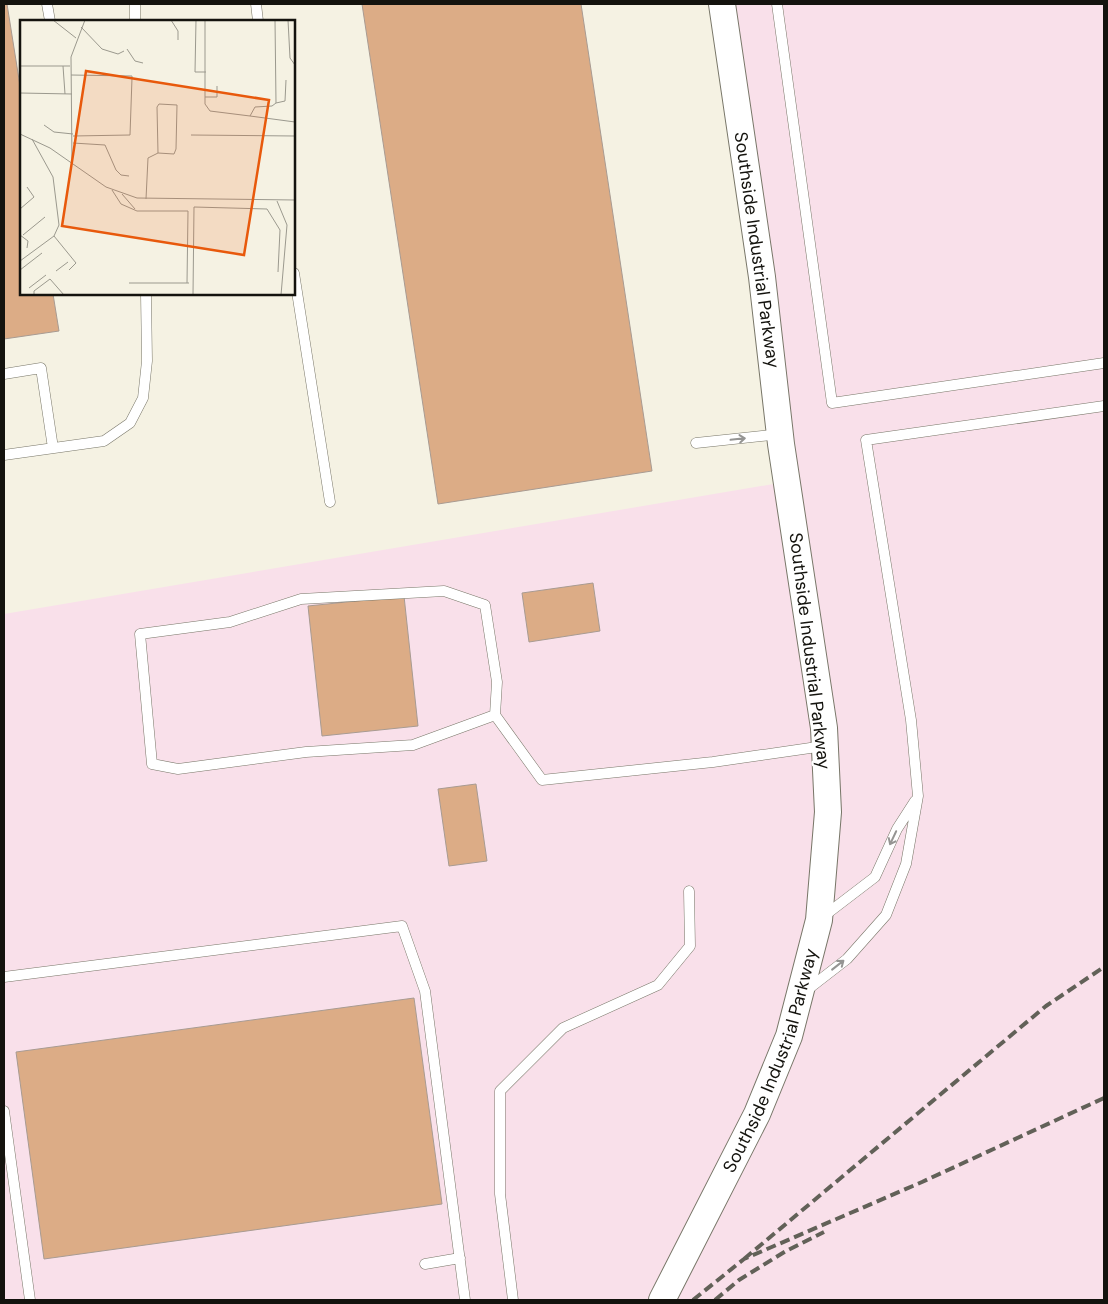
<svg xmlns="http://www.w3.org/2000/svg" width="1108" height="1304" viewBox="0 0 1108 1304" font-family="'DM Sans',sans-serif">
<rect width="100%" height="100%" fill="#f5f2e3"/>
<path fill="#f9e0ea" d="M709,4H1104V1300H4V614L785,482Z"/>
<path fill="#dcac86" stroke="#a89b92" d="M4,4H7L21,92V294H53L59,331L4,339Z
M362,4H581L652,471L438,504Z
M593,583L600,631L529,642L522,593Z
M404,596L418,726L322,736L308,606Z
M476,784L487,861L449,866L438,789Z
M414,998L442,1204L44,1259L16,1052Z"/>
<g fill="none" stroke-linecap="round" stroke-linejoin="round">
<g stroke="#787668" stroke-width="11">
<path id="service" d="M47,4L50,21
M135,4V21
M256,4L258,21
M777,4L832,403L1104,363
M294,273L330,502
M4,374L41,368L53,448
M696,443L780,434
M4,455L104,441L130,423L143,398L147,361L146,294
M495,715L497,682L485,605L444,591L301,599L230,622L140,634L152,764L178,769L306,752L413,745L495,715L542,780L713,762L824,746
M824,916L875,877L897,829L915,801
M4,977L402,926L425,991L465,1300
M807,990L847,959L886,915L906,864L918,796L911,720L866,440L1104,406
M4,1111L30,1300
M425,1264L460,1258
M513,1300L500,1194V1091L563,1028L658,985L690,946L689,891"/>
</g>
<g stroke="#787668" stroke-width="28">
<g id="tertiary">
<path id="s1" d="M662,1300L757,1114L789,1036L819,920L828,812L824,728L781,444L762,277L722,4"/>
</g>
</g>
<use href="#service" stroke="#fff" stroke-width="10"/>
<use href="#tertiary" stroke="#fff" stroke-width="26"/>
<path stroke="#626158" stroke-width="4" stroke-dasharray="10 5" stroke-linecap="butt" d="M744,1259L1046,1006L1104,967
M693,1300L744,1259L922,1182L1104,1098
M715,1300L739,1280L786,1251L824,1232"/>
</g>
<defs><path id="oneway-shaft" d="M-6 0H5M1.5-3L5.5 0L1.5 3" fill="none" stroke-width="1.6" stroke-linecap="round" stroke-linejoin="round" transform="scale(1.25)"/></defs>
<g stroke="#959593">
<use href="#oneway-shaft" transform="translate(738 439) rotate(-6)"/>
<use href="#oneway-shaft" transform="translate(893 838) rotate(115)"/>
<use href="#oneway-shaft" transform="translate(838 965) rotate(-38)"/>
</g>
<g text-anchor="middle" stroke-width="4.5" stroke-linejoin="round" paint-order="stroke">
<g font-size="18" fill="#14130e" stroke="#fff">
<text transform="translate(757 250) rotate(82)" y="6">Southside Industrial Parkway</text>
<text transform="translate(810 651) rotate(83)" y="6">Southside Industrial Parkway</text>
<text dy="6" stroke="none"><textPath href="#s1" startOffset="264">Southside Industrial Parkway</textPath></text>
</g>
</g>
<g transform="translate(20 20)">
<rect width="275" height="275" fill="#f5f2e3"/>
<path fill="none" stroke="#9b998e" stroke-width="1" d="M33,0L56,18M151,0L158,11V20M176,0L175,52H186M185,0V84L190,91L230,96L235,87L252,86L256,83L255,0M268,0L270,38L275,45M61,7L82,29L98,34L104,31M107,29L115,41L123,43M0,46H50M43,46L45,74M51,55L112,56V58L110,115L53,116M0,73L52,74M185,77H197V66M256,83L265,81L266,60M230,96L275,102M24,105L34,112L53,114M0,114L30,128L86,167L117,178L275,180M171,115L275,116M53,123L85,125L96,150L101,155L109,156M52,144L51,37L65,0M92,170L101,184L117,191H168L167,263M102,174L115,189M126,179L128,138L138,133L137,87L139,84L157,85L156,129L154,134L138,133M257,181L267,205L261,275M0,189L14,177L7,167M0,215L8,221L7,228M3,215L25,197M34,216L56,243L49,250M0,241L34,216L39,205L33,157L12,119M0,250L22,233M36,251L48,242M109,263H169M9,268L26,255M14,275V271L30,259L44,275M173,275L174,187L247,189L260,210L258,252"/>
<path fill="#e8590c" fill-opacity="0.15" stroke="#e8590c" stroke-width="2.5" d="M66,51L249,80L224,235L42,206Z"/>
<rect width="275" height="275" fill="none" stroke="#14130e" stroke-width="2.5"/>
</g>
<rect width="1108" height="1304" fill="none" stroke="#14130e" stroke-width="10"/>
</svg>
